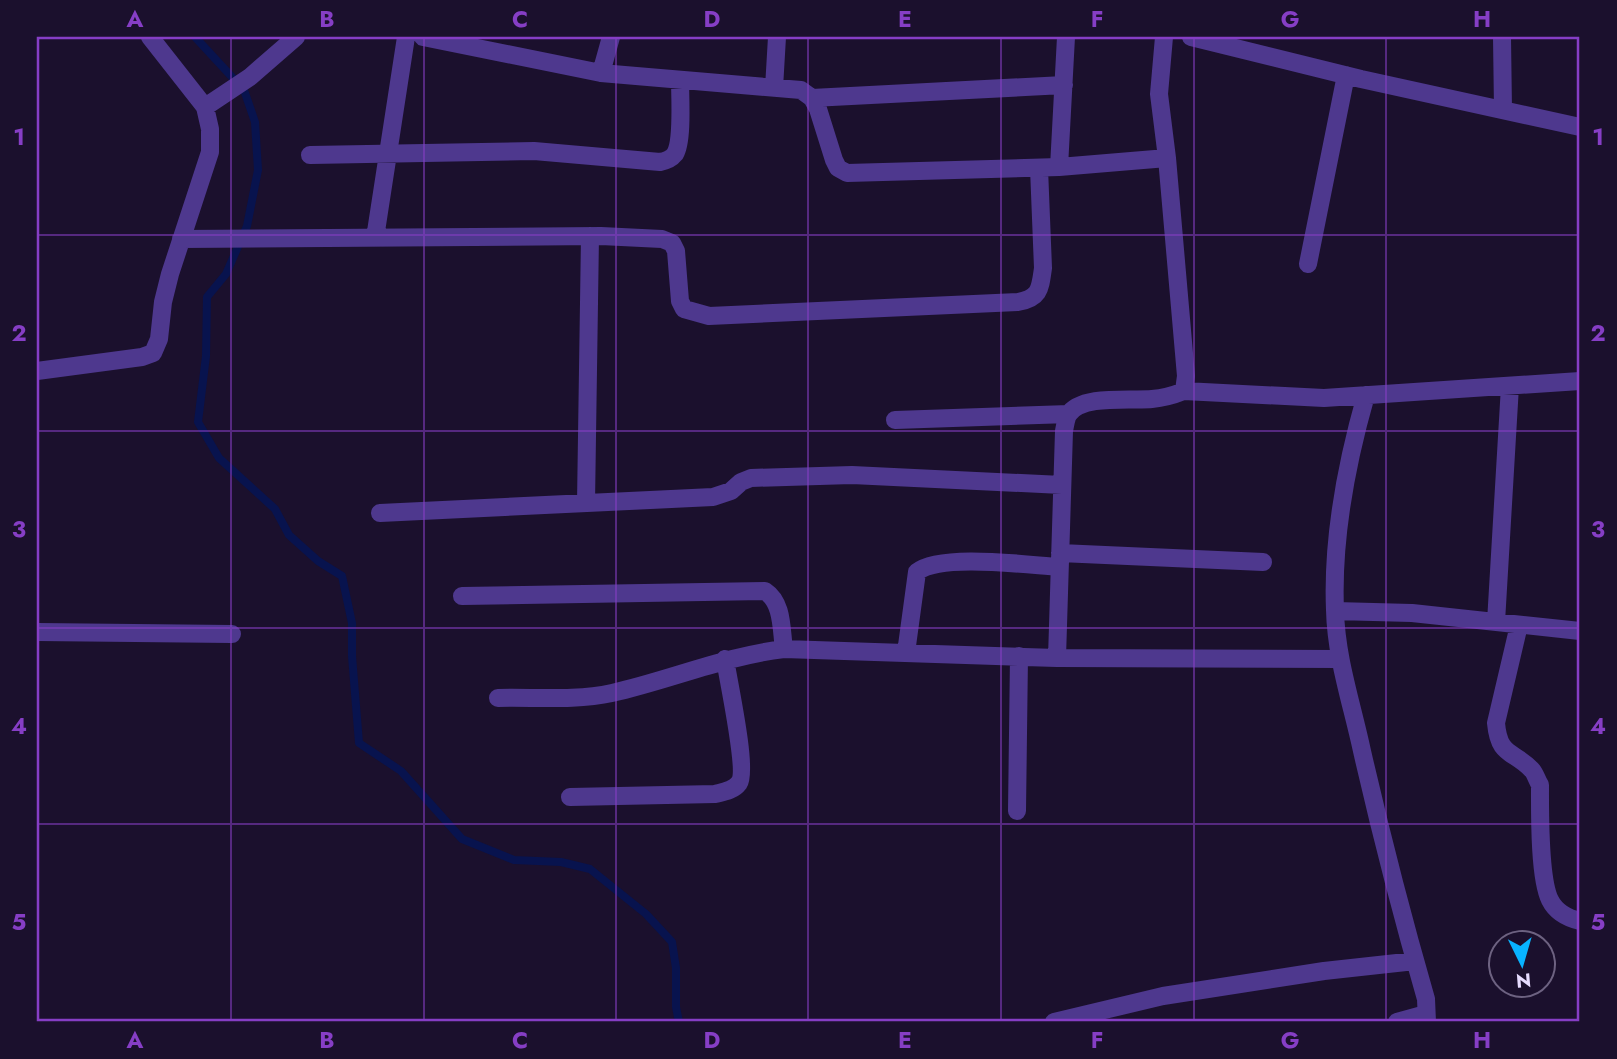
<svg xmlns="http://www.w3.org/2000/svg" width="1617" height="1059" viewBox="0 0 1617 1059" font-family="Jost,sans-serif">
<rect width="100%" height="100%" fill="#1b102d"/>
<g fill="none" stroke-linecap="round" stroke-linejoin="round">
<path stroke="#08134e" stroke-width="8" d="M195,37L244,90L255,122L258,170L247,226L226,274L207,297L206,356L198,422L219,458L275,509L289,535L318,561L342,576L352,623V656L359,743L401,771L462,839L514,860L561,862L590,869L646,914L672,942L676,968V1007L679,1022"/>
<path stroke="#4e388e" stroke-width="18" d="M423,37L601,73L801,90L812,98L818,109L834,160L838,168L847,173L1059,167L1167,158
M1191,37L1361,79L1580,127
M1502,37L1503,110
M601,73L611,37
M774,88L777,37
M812,98L1064,85
M205,107L250,77L296,37
M310,155L534,151L660,162C666,161 671,159 675,154C683,141 680,97 680,80
M1059,167L1066,37
M375,238L406,37
M181,239L601,236L662,239L672,243L676,251L680,301L684,309L709,316L1018,302C1040,298 1040,289 1043,268L1039,168
M1308,264L1346,75
M37,371L142,357L153,353L159,339L163,302L170,274L210,152V129L205,107L150,37
M1184,391L1324,398L1580,381
M1366,395C1346,465 1332,537 1335,610C1336,658 1352,704 1362,751C1381,834 1402,916 1426,999L1427,1022
M895,420L1069,414
M586,503L590,236
M380,513L713,497L731,491L741,482L751,478L852,475L1062,485
M1060,553L1263,562
M462,596L765,591C783,603 781,628 784,649
M1335,611L1412,613L1580,631
M1496,622L1510,386
M1519,625L1496,723C1499,757 1513,750 1532,770C1535,773 1537,780 1540,785C1540,811 1539,878 1550,900C1556,912 1567,918 1580,921
M37,632L232,634
M906,653L917,572C940,553 1027,565 1059,567
M1057,658L1064,431C1065,426 1066,419 1068,415C1081,394 1131,401 1152,399C1164,398 1174,395 1184,391L1186,376L1167,158L1159,94L1164,37
M498,698C535,697 575,701 612,693C670,680 725,656 784,649L1057,658L1340,659
M570,797L715,794C723,792 733,791 739,783C748,771 728,679 725,659
M1017,811L1019,656
M1054,1022L1163,996L1324,971L1415,961
M1397,1022L1426,1014"/>
</g>
<path fill="none" stroke="#863ec5" stroke-width="2" stroke-opacity="0.55" d="M231,37V1022M424,37V1022M616,37V1022M808,37V1022M1001,37V1022M1194,37V1022M1386,37V1022M37,235H1580M37,431H1580M37,628H1580M37,824H1580"/>
<rect width="1617" height="1059" fill="none" stroke="#1b102d" stroke-width="77"/>
<g transform="translate(1522 964) rotate(175)"><circle r="33" fill="#1b102d" stroke="#6d6281" stroke-width="2"/>
<path d="M0-5L12 26L0 18L-12 26Z" fill="#08b3ff"/>
<text y="-10" font-size="19" font-weight="bold" text-anchor="middle" fill="#e7dcff">N</text>
</g>
<rect x="38" y="38" width="1540" height="982" fill="none" stroke="#863ec5" stroke-width="2.5"/>
<g font-size="23" text-anchor="middle" font-weight="bold" fill="#863ec5">
<text x="135" y="27">A</text>
<text x="327" y="27">B</text>
<text x="520" y="27">C</text>
<text x="712" y="27">D</text>
<text x="905" y="27">E</text>
<text x="1097" y="27">F</text>
<text x="1290" y="27">G</text>
<text x="1482" y="27">H</text>
<text x="19" y="145">1</text>
<text x="1598" y="145">1</text>
<text x="19" y="341">2</text>
<text x="1598" y="341">2</text>
<text x="19" y="537">3</text>
<text x="1598" y="537">3</text>
<text x="19" y="734">4</text>
<text x="1598" y="734">4</text>
<text x="19" y="930">5</text>
<text x="1598" y="930">5</text>
<text x="135" y="1048">A</text>
<text x="327" y="1048">B</text>
<text x="520" y="1048">C</text>
<text x="712" y="1048">D</text>
<text x="905" y="1048">E</text>
<text x="1097" y="1048">F</text>
<text x="1290" y="1048">G</text>
<text x="1482" y="1048">H</text>
</g>
</svg>
